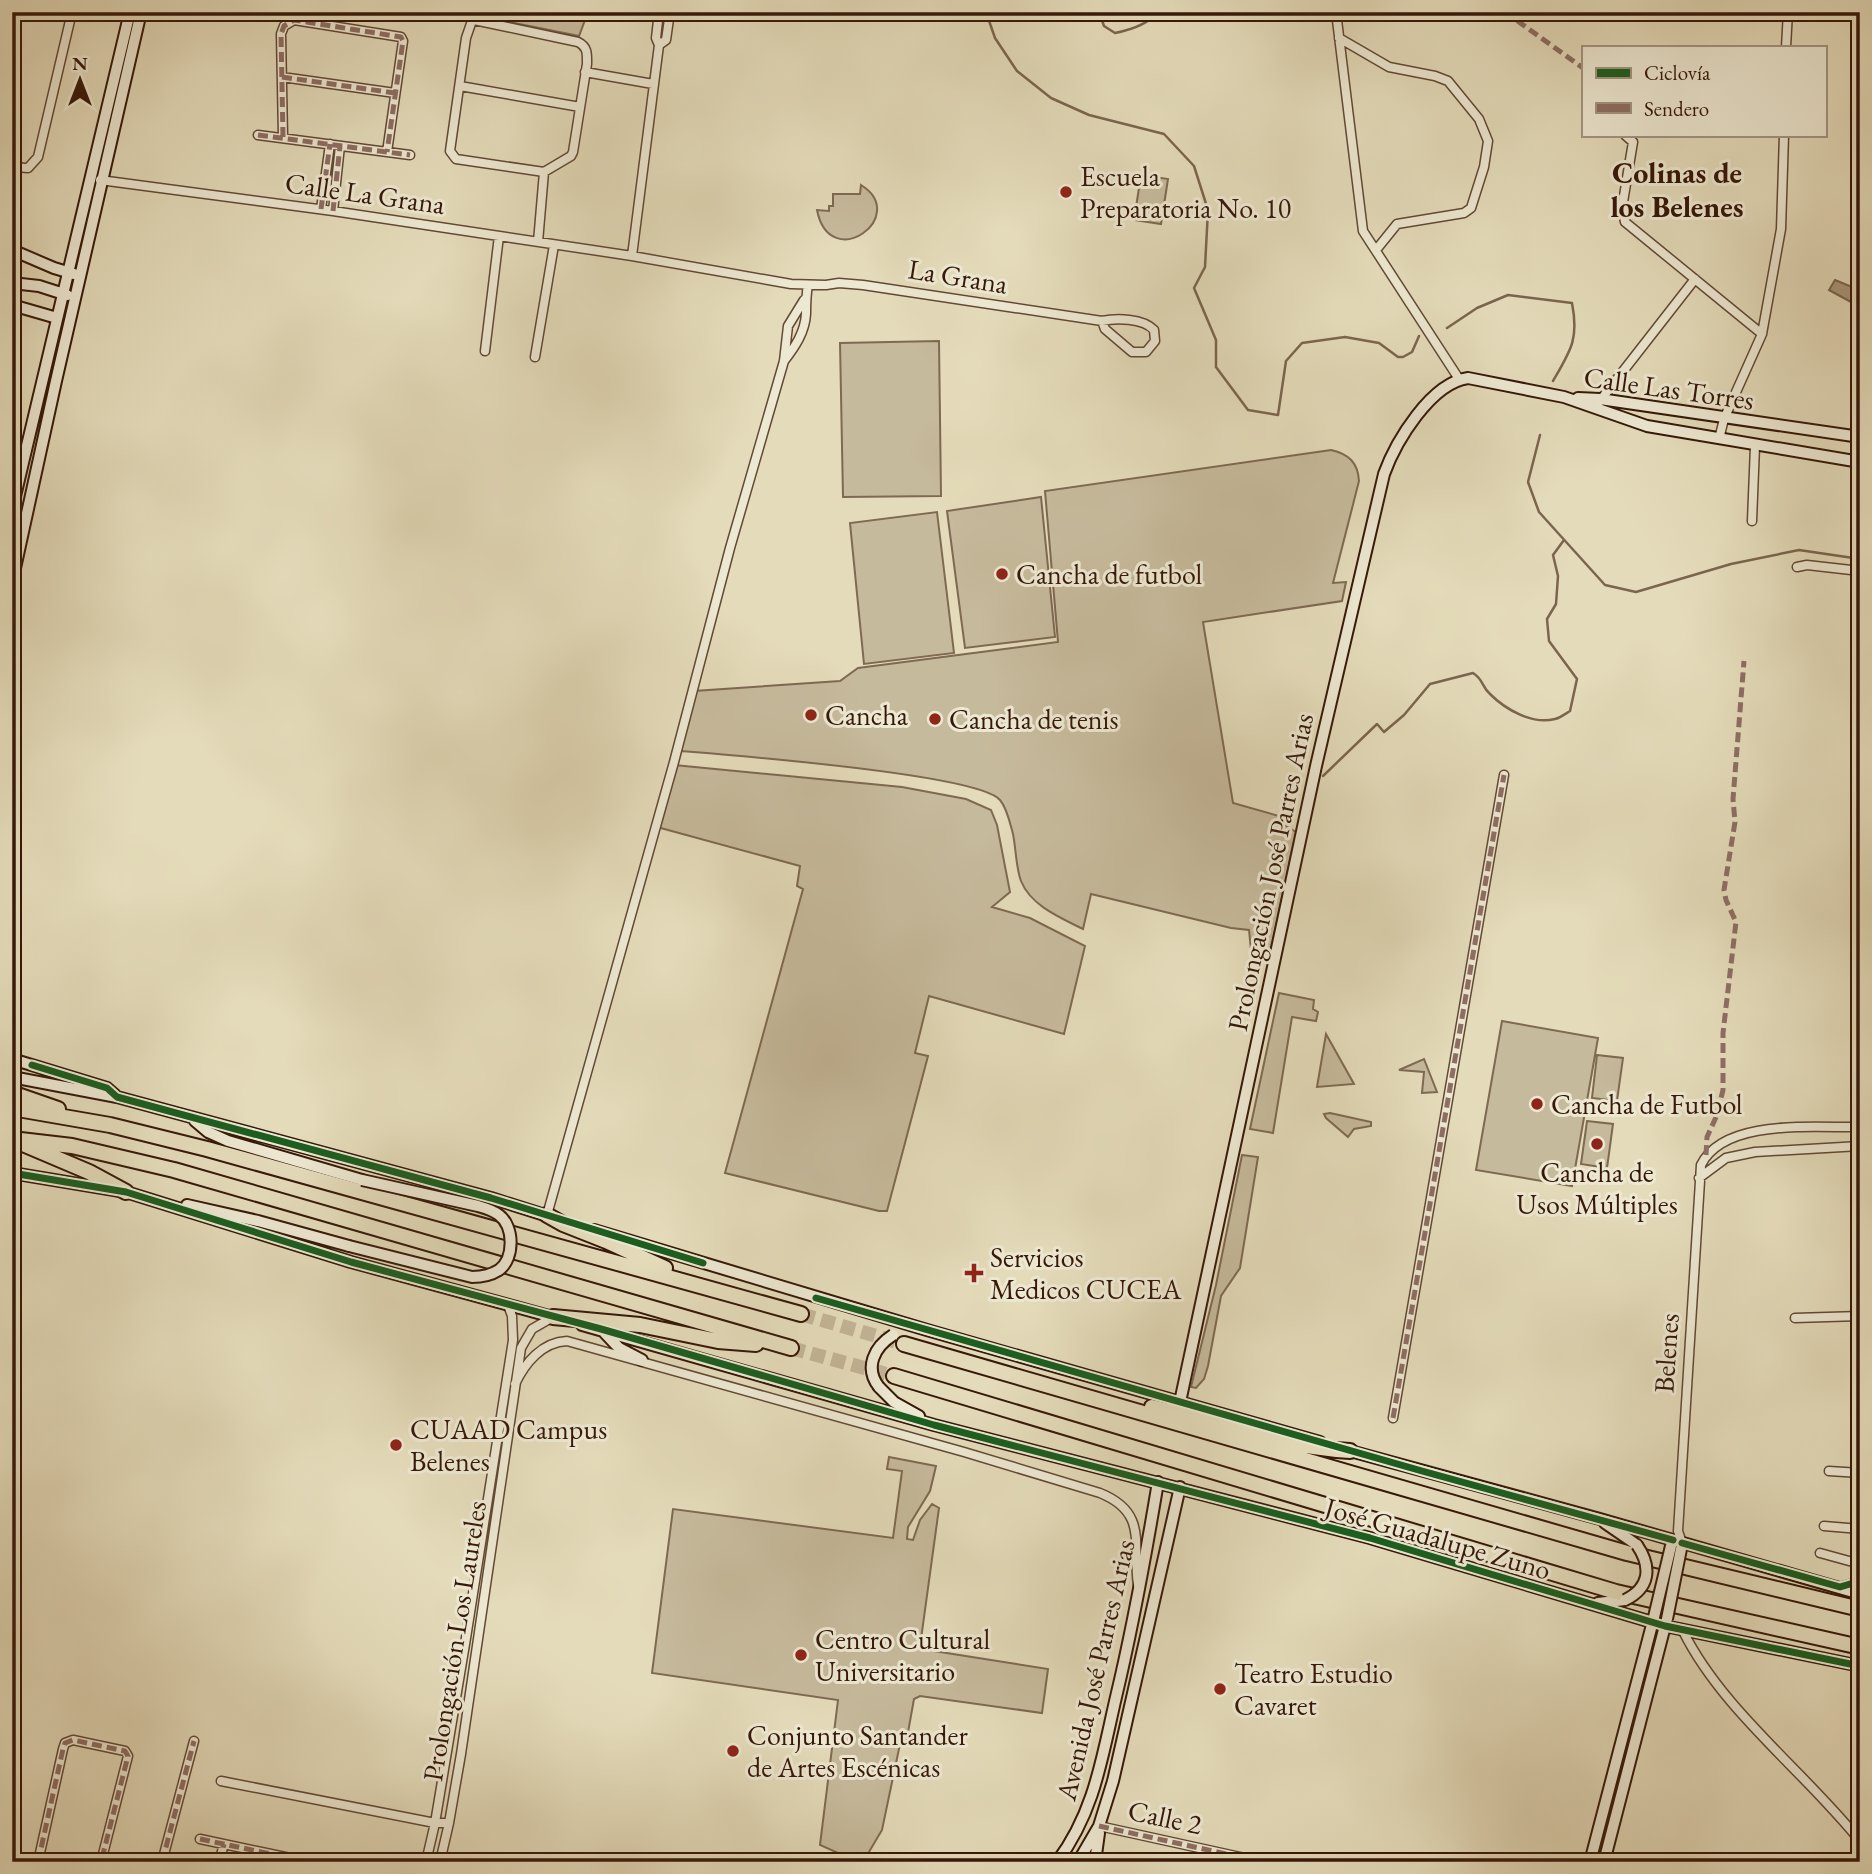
<svg xmlns="http://www.w3.org/2000/svg" width="1872" height="1874" viewBox="0 0 1872 1874" font-family="'EB Garamond',serif">
<rect width="100%" height="100%" fill="#e4dbba"/>
<filter id="stains"><feTurbulence type="fractalNoise" baseFrequency=".00286" numOctaves="4"/><feColorMatrix values="0 0 0 0 .2 0 0 0 0 .09 0 0 0 0 .02 0 0 0 .5 -.17"/></filter>
<radialGradient id="worn" r=".72"><stop offset=".6" stop-color="#630" stop-opacity="0"/><stop offset="1" stop-color="#630" stop-opacity=".3"/></radialGradient>
<path fill="#c6ba9c" stroke="#7e6952" stroke-width="2" d="M484,12H588L579,36L484,17Z
M1141,175L1168,179L1161,224L1134,220Z
M861,185C911,216 830,275 817,210L829,211V206H833V194H860Z
M939,341L941,496L843,497L840,343Z
M1331,450C1349,454 1358,463 1359,481L1333,583L1346,582L1342,601L1203,622L1233,803L1279,816L1286,826L1296,832L1270,953L1251,950L1249,930L1231,928L1091,894L1083,929C1061,918 1031,906 1021,881C1016,868 1016,849 1013,834C1010,823 1007,808 1000,800C978,774 729,755 681,751L694,691L840,681L858,668L1058,642L1045,491Z
M1041,497L1055,637L965,648L947,511Z
M937,512L954,653L864,664L850,523Z
M674,765L902,787L966,799L991,810L997,825L1010,892L992,907L1030,918L1085,946L1064,1034L929,996L915,1053L928,1056L887,1211H879L725,1173L803,889L797,886L800,866L657,827Z
M1279,993L1314,1000L1313,1009L1318,1012L1316,1021L1292,1017L1273,1133L1250,1129Z
M1502,1021L1598,1038L1572,1186L1476,1170Z
M1326,1034L1354,1084L1317,1087Z
M1597,1055L1623,1058L1617,1101L1592,1098Z
M1424,1059L1437,1092L1422,1093L1424,1072L1399,1070Z
M1330,1113L1371,1122V1126L1354,1129L1348,1137L1326,1118L1324,1114Z
M1587,1121L1613,1124L1607,1168L1581,1164Z
M1242,1155L1258,1157L1240,1268L1221,1296L1208,1366L1204,1379L1196,1388L1191,1387L1216,1285Z
M889,1457L936,1466L930,1491L908,1527L907,1539L913,1540L920,1520L932,1504L939,1508L921,1639L925,1647L934,1651L1048,1669L1042,1713L920,1696L914,1699L907,1738L900,1744L882,1830L863,1862H858L820,1845L838,1700L652,1673L673,1509L893,1538L902,1471L887,1469Z"/>
<path fill="#a9997d" stroke="#7b654e" stroke-width="2" d="M1835,280L1857,289L1851,302L1829,290Z"/>
<g fill="none" stroke-linecap="round" stroke-linejoin="round">
<path stroke="#7b654e" stroke-width="2.5" d="M986,12L995,38L1017,71L1051,98L1089,115L1164,134L1194,166L1208,210L1205,267L1194,288L1216,340V367L1248,410L1278,415L1286,361L1302,343L1345,337L1379,343L1398,357H1403L1412,352L1419,336
M1099,12L1104,26L1115,33C1130,30 1148,25 1157,12
M1447,328L1477,308L1508,295L1572,303C1579,339 1571,350 1553,381
M1540,435L1528,482L1539,512L1605,585L1636,592L1731,564L1799,550L1860,559
M1323,776L1377,724L1384,732L1404,715L1430,684L1473,673C1484,680 1481,686 1490,694C1505,709 1532,725 1555,719C1560,718 1565,714 1570,711L1577,679L1549,641L1547,619L1556,604L1558,576L1553,555L1564,540"/>
<path stroke="#c1b496" stroke-width="14" stroke-dasharray="14 7" stroke-linecap="butt" d="M801,1314L904,1344
M791,1348L894,1376"/>
<g stroke="#624934" stroke-width="11">
<path id="street" d="M475,12L466,38L450,151L456,159L544,172
M1336,12L1363,231L1459,379
M1829,12L1860,16
M474,20L578,42C588,47 587,54 587,64L573,152L571,156L544,172
M1339,38L1389,67L1435,76L1448,81L1479,119L1488,141L1484,167L1471,208L1464,213L1397,224L1376,250
M659,45L666,40L670,12
M1786,47L1788,12
M585,72L653,84
M282,77L395,93
M460,86L580,107
M258,135L410,155
M1625,135L1633,142L1622,208L1625,222L1762,334
M283,137L281,34L284,26L294,20L401,37L403,41L387,152
M12,157C14,166 19,168 28,168L38,157L72,12
M100,180L333,211L632,256L791,284L826,285L839,283L863,285L1102,321C1116,318 1143,318 1154,330L1155,341L1146,352H1132L1105,329L1102,321
M321,209L330,144
M333,211L340,146
M538,242L544,172
M632,256L659,45L656,38L659,12
M485,351L499,236
M535,357L554,245
M784,361C795,347 805,332 806,314C806,303 806,296 808,285
M1599,402L1695,279
M1719,439L1724,419L1762,334L1781,229L1784,135
M1752,521L1755,446
M1797,567L1807,565L1860,571
M1699,1178L1726,1158L1755,1152L1860,1146
M547,1215L674,762L730,548L784,361L788,326L804,300
M1795,1318L1860,1316
M515,1384C525,1363 542,1342 567,1341L964,1452L1100,1493C1149,1513 1132,1545 1138,1585
M1393,1418L1504,775
M1829,1471L1860,1473
M1824,1526L1860,1529
M1682,1543L1678,1531L1701,1165C1724,1118 1814,1128 1860,1127
M1820,1553L1860,1564
M1840,1587L1860,1581
M1683,1631C1722,1710 1805,1772 1860,1841
M221,1781L435,1823H449
M1099,1826L1263,1862
M200,1839L309,1862
M38,1862L63,1749L65,1743L73,1740L125,1751L128,1756L101,1862
M162,1862L194,1741
M219,1862L224,1844
M426,1862L435,1823L466,1638L513,1340L512,1316L508,1305
M440,1862L449,1823L461,1754L521,1348L532,1329L553,1317"/>
</g>
<g stroke="#361808" stroke-width="14">
<path id="secondary" d="M12,250L54,268L74,274
M12,283L39,286L67,295
M12,305L57,318
M1578,398L1600,399L1860,437
M12,509L130,12
M12,582L56,381L141,12
M12,1059L107,1088L115,1095
M12,1077L117,1097L491,1198L551,1217
M195,1121L208,1132L228,1141L362,1180
M12,1173L126,1192L351,1262L560,1319
M187,1205L258,1221L349,1246
M594,1230L927,1330L1320,1442
M582,1325L934,1425L1370,1538L1665,1626L1860,1666
M603,1331L619,1348L642,1360
M879,1387L894,1402L919,1416
M1180,1402L1316,766L1384,474C1396,441 1431,383 1468,378L1564,397L1647,426L1860,462
M1343,1449L1600,1519L1860,1594
M1605,1523L1637,1545
M1598,1603L1625,1600
M1057,1862C1095,1811 1102,1757 1116,1697C1133,1626 1146,1554 1158,1482
M1078,1862L1099,1826L1113,1781L1180,1487
M1095,1862L1099,1833
M1590,1862L1654,1617
M1604,1862L1666,1622"/>
</g>
<g stroke="#361808" stroke-width="18">
<path id="highway" d="M12,1093L58,1109
M12,1108L110,1125L207,1149L801,1314
M12,1139L72,1146L174,1170L791,1348
M23,1144L89,1172L126,1192
M547,1215L563,1224L606,1241L665,1268
M553,1317L640,1325L718,1341L756,1344
M904,1344L1627,1553L1860,1609
M894,1376L1616,1592L1860,1647
M1152,1407C1218,1423 1281,1447 1350,1451"/>
</g>
<use href="#street" stroke="#ede8d2" stroke-width="8"/>
<use href="#secondary" stroke="#ede8d2" stroke-width="10"/>
<use href="#highway" stroke="#e4dbba" stroke-width="14"/>
<g stroke="#361808" stroke-width="14" stroke-linecap="butt">
<path id="secondary-bridge" d="M349,1246L472,1277C481,1277 491,1275 499,1270C515,1258 514,1226 499,1215C493,1210 485,1208 478,1206L362,1180
M879,1387C864,1368 874,1347 893,1335
M1625,1600C1650,1588 1652,1567 1637,1545
M1654,1617L1671,1546
M1667,1619L1681,1549"/>
</g>
<use href="#secondary-bridge" stroke="#ede8d2" stroke-width="10"/>
<path stroke="#8d6e63" stroke-width="5" stroke-dasharray="10 5" stroke-linecap="butt" d="M1505,12L1583,68
M282,77L395,93
M258,135L410,155
M283,137L281,34L284,26L294,20L401,37L403,41L387,152
M321,209L330,144
M333,211L340,146
M1706,1155L1707,1137L1717,1115L1723,1090V1033L1736,922L1726,900L1724,890L1735,822L1733,799L1744,661
M1393,1418L1504,775
M1099,1826L1263,1862
M200,1839L309,1862
M38,1862L63,1749L65,1743L73,1740L125,1751L128,1756L101,1862
M162,1862L194,1741
M219,1862L224,1844"/>
<g stroke="#ede8d2" stroke-width="11">
<path id="cycleway" d="M32,1065L107,1088L117,1097L491,1198L703,1263
M12,1173L126,1192L351,1262L601,1329L934,1425L1370,1538L1665,1626L1860,1666
M816,1298L1422,1471L1673,1540
M1682,1543L1840,1587L1860,1581"/>
</g>
<use href="#cycleway" stroke="#1b5e20" stroke-width="7"/>
</g>
<g fill="#8f2418" stroke="#ede8d2" stroke-width="2.5">
<circle cx="1066" cy="192" r="7"/>
<circle cx="1002" cy="574" r="7"/>
<circle cx="811" cy="715" r="7"/>
<circle cx="935" cy="719" r="7"/>
<circle cx="1537" cy="1104" r="7"/>
<circle cx="1597" cy="1144" r="7"/>
<path d="M970.5 1262.5h7v7h7v7h-7v7h-7v-7h-7v-7h7z"/>
<circle cx="396" cy="1445" r="7"/>
<circle cx="801" cy="1655" r="7"/>
<circle cx="1220" cy="1689" r="7"/>
<circle cx="733" cy="1751" r="7"/>
</g>
<g text-anchor="middle" stroke-width="6" stroke-linejoin="round" paint-order="stroke">
<g font-size="28" fill="#361808" stroke="#ede8d2" text-anchor="start">
<text x="1080" y="186">Escuela<tspan x="1080" dy="32">Preparatoria No. 10</tspan></text>
<text x="1016" y="584">Cancha de futbol</text>
<text x="825" y="725">Cancha</text>
<text x="949" y="729">Cancha de tenis</text>
<text x="1551" y="1114">Cancha de Futbol</text>
<text x="1597" y="1182" text-anchor="middle">Cancha de<tspan x="1597" dy="32">Usos Múltiples</tspan></text>
<text x="990" y="1267">Servicios<tspan x="990" dy="32">Medicos CUCEA</tspan></text>
<text x="410" y="1439">CUAAD Campus<tspan x="410" dy="32">Belenes</tspan></text>
<text x="815" y="1649">Centro Cultural<tspan x="815" dy="32">Universitario</tspan></text>
<text x="1234" y="1683">Teatro Estudio<tspan x="1234" dy="32">Cavaret</tspan></text>
<text x="747" y="1745">Conjunto Santander<tspan x="747" dy="32">de Artes Escénicas</tspan></text>
</g>
<g font-size="28" fill="#361808" stroke="#ede8d2">
<text transform="translate(365 193) rotate(8)" y="10">Calle La Grana</text>
<text transform="translate(958 276) rotate(9)" y="10">La Grana</text>
<text transform="translate(1669 388) rotate(8)" y="10">Calle Las Torres</text>
<text transform="translate(1270 872) rotate(-78)" y="10">Prolongación José Parres Arias</text>
<text transform="translate(1666 1353) rotate(-86)" y="10">Belenes</text>
<text transform="translate(1438 1538) rotate(16)" y="10">José Guadalupe Zuno</text>
<text transform="translate(454 1641) rotate(-81)" y="10">Prolongación Los Laureles</text>
<text transform="translate(1095 1670) rotate(-77)" y="10">Avenida José Parres Arias</text>
<text transform="translate(1165 1817) rotate(12)" y="10">Calle 2</text>
</g>
<g font-size="30" font-weight="bold" fill="#361808" stroke="#ede8d2">
<text x="1677" y="183">Colinas de<tspan x="1677" dy="34">los Belenes</tspan></text>
</g>
</g>
<rect width="1872" height="1874" fill="none" stroke="#e4dbba" stroke-width="42"/>
<rect x="14" y="14" width="1844" height="1846" fill="none" stroke="#361808" stroke-width="3.5"/>
<rect x="21" y="21" width="1830" height="1832" fill="none" stroke="#361808" stroke-width="2"/>
<rect x="1582" y="46" width="245" height="91" fill="#ede8d2" stroke="#a49581" stroke-width="2"/>
<rect x="1596" y="68" width="35" height="10" fill="#1b5e20" stroke="#a49581" stroke-width="2"/>
<text x="1644" y="80" font-size="21" fill="#361808">Ciclovía</text>
<rect x="1596" y="103" width="35" height="10" fill="#8d6e63" stroke="#a49581" stroke-width="2"/>
<text x="1644" y="116" font-size="21" fill="#361808">Sendero</text>
<g transform="translate(80 80)" stroke="#ede8d2" stroke-width="5" paint-order="stroke">
<path d="M0-5L12 26L0 18L-12 26Z" fill="#361808"/>
<text y="-10" font-size="19" font-weight="bold" text-anchor="middle" fill="#361808">N</text>
</g>
<rect width="100%" height="100%" filter="url(#stains)"/>
<rect width="100%" height="100%" fill="url(#worn)"/>
</svg>
